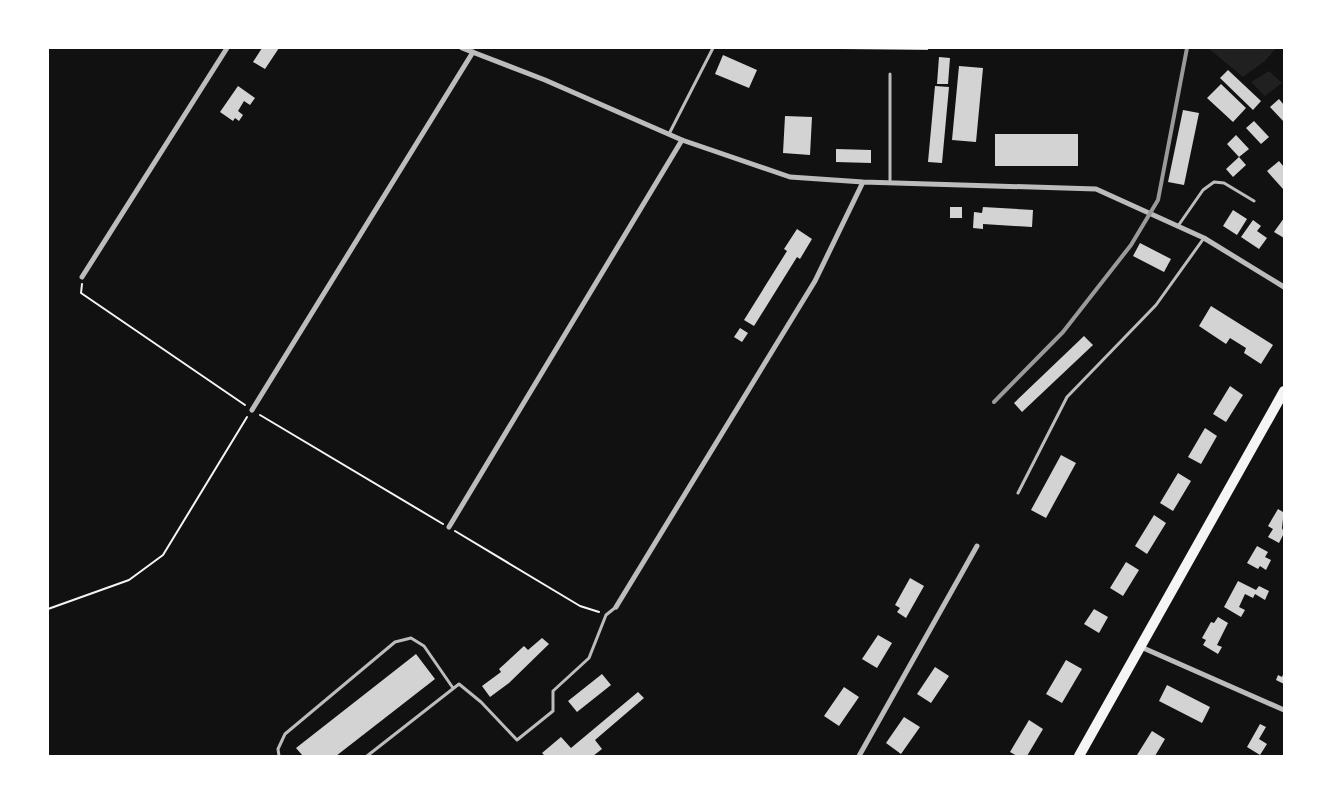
<svg xmlns="http://www.w3.org/2000/svg" width="1332" height="804" viewBox="0 0 1332 804" font-family="Roboto,sans-serif">
<rect width="100%" height="100%" fill="#111"/>
<path fill="#202020" d="M1208,48H1276L1265,61L1243,77Z
M1269,71L1282,83L1265,96L1251,82Z"/>
<path fill="#d3d3d3" d="M262,48H279L265,69L253,62Z
M843,48H928V50L843,49Z
M723,55L757,70L749,88L715,74Z
M939,57L950,58L948,84H937Z
M959,66L983,68L976,142L952,140Z
M1228,70L1261,101L1253,110L1220,78Z
M1221,84L1246,108L1233,122L1207,98Z
M238,86L255,98L250,105L244,101L238,111L243,115L239,121L235,118L233,121L220,112Z
M935,86L949,87L942,163L928,162Z
M1279,99L1284,105V122L1270,107Z
M1183,110L1199,113L1184,185L1168,182Z
M785,116L812,117L810,155L783,153Z
M1254,121L1269,137L1261,144L1246,128Z
M995,134H1078V166H995Z
M1236,135L1249,149L1239,157L1227,144Z
M836,149L871,150V163L836,162Z
M1239,157L1246,165L1233,177L1226,169Z
M1279,161L1284,167L1283,189L1267,171Z
M950,207H962V218H950Z
M983,207L1033,210L1032,227L983,224V229L973,228L974,212L982,213Z
M1233,210L1247,219L1237,235L1223,226Z
M1284,218V238L1274,232Z
M1253,220L1261,226L1257,231L1267,238L1259,249L1241,237Z
M797,229L812,239L800,259L797,257L754,326L744,320L787,251L784,249Z
M1140,243L1171,259L1164,272L1133,256Z
M1211,306L1273,345L1261,364L1244,353L1246,348L1230,338L1226,344L1199,326Z
M740,328L748,333L742,342L734,337Z
M1084,336L1093,345L1022,412L1014,403Z
M1230,386L1243,395L1226,422L1213,414Z
M1205,428L1217,436L1201,464L1188,457Z
M1061,455L1076,463L1046,518L1031,510Z
M1178,473L1191,481L1173,511L1160,503Z
M1278,509L1283,512L1284,509L1282,528L1284,533L1279,543L1268,537L1273,529L1268,526Z
M1154,515L1166,523L1147,554L1135,546Z
M1257,546L1268,552L1265,557L1271,560L1266,570L1260,566L1258,569L1247,563Z
M1126,562L1139,570L1123,596L1110,588Z
M910,578L924,586L906,618L897,612L900,608L895,605Z
M1238,581L1256,590L1259,586L1269,591L1265,600L1255,594L1253,598L1245,594L1239,607L1245,610L1241,617L1224,607Z
M1094,609L1108,617L1099,633L1084,624Z
M1218,617L1228,623L1217,645L1222,647L1218,654L1203,645L1206,640L1202,638L1211,622L1214,623Z
M878,635L892,643L877,668L862,659Z
M542,638L549,644L509,683L490,697L482,686L501,672L499,669L524,646L528,650Z
M416,654L435,679L336,756H303L296,748Z
M1066,660L1082,669L1062,703L1046,694Z
M935,667L949,676L931,703L917,694Z
M1284,672V684L1276,680L1278,675L1282,677Z
M602,674L611,685L577,712L568,701Z
M1167,685L1210,707L1202,723L1159,701Z
M844,687L859,697L839,726L824,716Z
M638,692L644,698L595,740L602,749L593,756H545L542,753L561,737L571,748Z
M904,717L920,727L901,754L886,743Z
M1029,720L1043,729L1027,756H1017L1010,752Z
M1260,724L1266,727L1259,739L1267,744L1260,755L1247,747Z
M1152,731L1165,739L1155,756H1141L1137,755Z"/>
<g fill="none" stroke-linecap="round" stroke-linejoin="round">
<path stroke="#f5f5f5" stroke-width="2" d="M82,284L81,293L245,405
M260,415L443,524
M455,531L580,606L599,612
M48,609L129,580L163,555L247,417"/>
<path stroke="#bcbcbc" stroke-width="3" d="M669,134L713,48
M890,183V74
M1178,226L1203,190L1214,182L1224,183L1254,201
M1018,493L1067,397L1156,305L1204,238
M279,756L278,749L285,734L395,642L411,638L424,646L453,688
M367,756L459,684L481,702L517,740L553,711V691L589,658L606,615L616,607"/>
<path stroke="#bcbcbc" stroke-width="5" d="M462,48L545,80L682,140L790,177L863,182L1096,189L1204,238L1284,287
M82,277L227,48
M252,410L473,52
M449,527L682,140
M616,607L815,281L863,182
M1141,647L1284,710
M859,756L977,546"/>
<path stroke="#f5f5f5" stroke-width="10" d="M1079,756L1284,391"/>
<path stroke="#9a9a9a" stroke-width="4" d="M994,402L1063,332L1131,245L1158,200L1187,48"/>
</g>
<rect width="1332" height="804" fill="none" stroke="#ffffff" stroke-width="98"/>
</svg>
